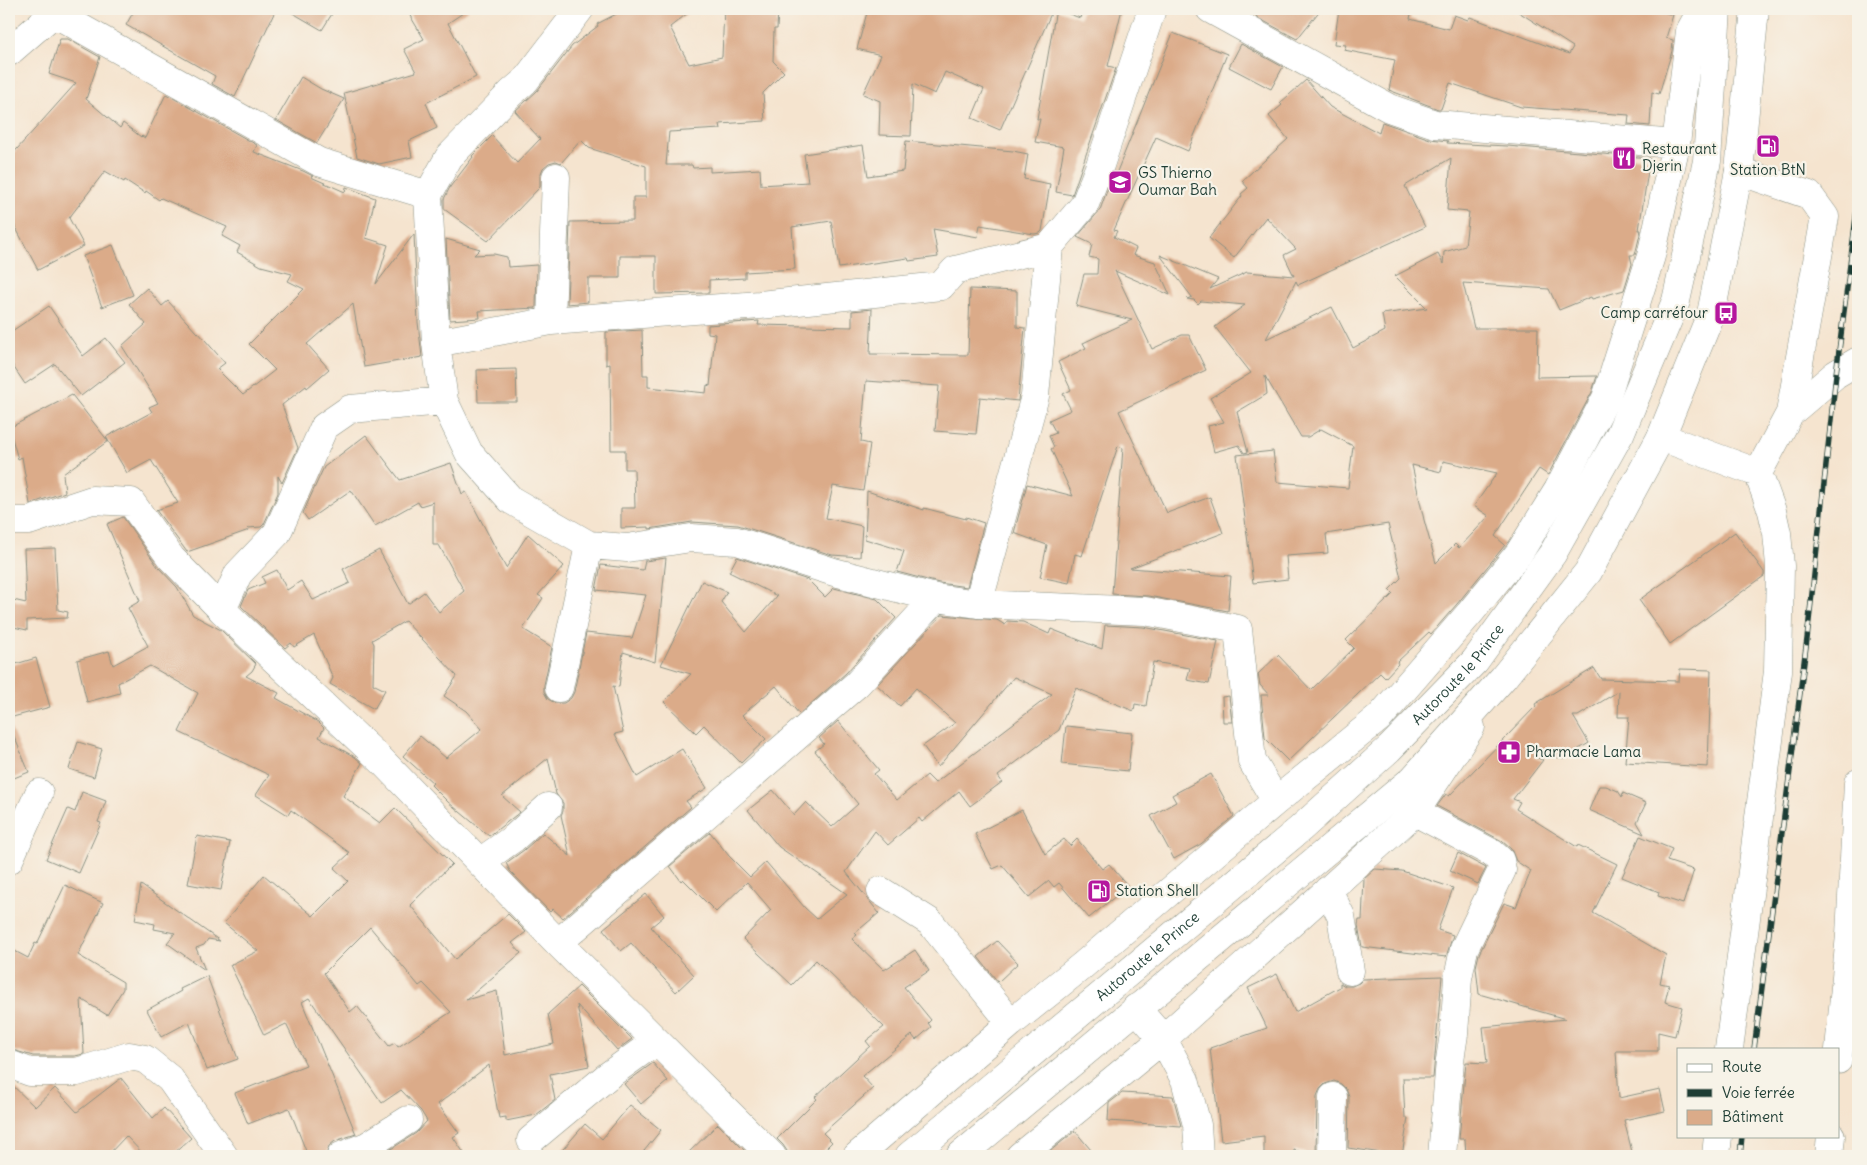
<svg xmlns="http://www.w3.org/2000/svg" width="1867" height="1165" viewBox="0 0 1867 1165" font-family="Delius,sans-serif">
<rect width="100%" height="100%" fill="#f7f3e8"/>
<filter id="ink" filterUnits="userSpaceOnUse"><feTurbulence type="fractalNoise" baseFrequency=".02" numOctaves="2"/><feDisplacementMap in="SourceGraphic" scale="10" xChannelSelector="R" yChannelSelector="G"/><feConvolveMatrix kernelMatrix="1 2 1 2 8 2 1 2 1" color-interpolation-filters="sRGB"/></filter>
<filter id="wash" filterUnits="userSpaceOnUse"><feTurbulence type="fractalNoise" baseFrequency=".0096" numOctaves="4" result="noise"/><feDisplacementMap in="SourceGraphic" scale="20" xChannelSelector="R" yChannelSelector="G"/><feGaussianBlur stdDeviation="1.12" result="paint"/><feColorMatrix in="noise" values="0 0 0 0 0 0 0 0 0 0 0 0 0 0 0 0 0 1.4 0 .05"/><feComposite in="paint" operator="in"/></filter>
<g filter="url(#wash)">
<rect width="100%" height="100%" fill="#f5e4cf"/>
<g id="blocks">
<path fill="#dbab89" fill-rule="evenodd" d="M135,9H276L235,97L212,84L215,76L126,25Z
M286,9H335L322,30Z
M406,9H469L448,23L476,77L426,103L437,128L409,141L412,157L379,164L357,157L344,93L416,72L404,49L424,39Z
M626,9H693L670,27L689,64L722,57L724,9H778L777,29H774L773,61L784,72L763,93L765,121L720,124L721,129L669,132L666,165H692L693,168L710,167V172L760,169L761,185L808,182L804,154L863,145L868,176L903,171L906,141L1013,151L1028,154L1024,179L1050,184L1042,231L1040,233L1034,234L980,225L978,237L933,229L938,257L909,261L908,258L839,268L831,221L792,227L795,269L745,272V278L709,280V293L656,294V256H620V278H588V302L567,304L570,222L633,221V197H646V166L589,148L581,140L561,163L556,161L549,163L543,168L540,176V187L488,241L444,209V199L450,187L473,157L472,156L492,136L517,163L540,139L515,111L537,91L572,46L598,26L597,24Z
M868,9H1053L1000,130L972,118L984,89L945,72L935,94L913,84L911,136L879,135L880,101L863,94L881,55L857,49Z
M1056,9L1080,18L1083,9H1122L1108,66L1116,68L1072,195L1056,192L1064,147L1035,142L1040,119H1037Z
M1260,9H1321L1297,39L1256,17Z
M1339,9H1412L1410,19L1449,29L1454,15L1468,20L1470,17L1569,54L1573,47L1514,9H1653L1673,15L1666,38L1673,40L1672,51L1659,94L1652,92L1650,126L1628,124L1629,115L1521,107L1450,83L1441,109H1438L1389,90L1395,60L1344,50L1346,45L1334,44Z
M1173,33L1227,54L1188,151L1156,137L1114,230L1117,231L1114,237L1136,248L1133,255L1155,262L1170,295L1115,271L1152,349L1182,335H1189L1206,370L1119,411L1167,513L1210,497L1223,533L1130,568L1231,576L1228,611L1148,596L1112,594L1123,448L1118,446L1082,556L1075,554L1069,583L1040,577L1047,545L1014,533L1027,484L1073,496L1051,449L1054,447L1049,436L1056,433L1049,420L1071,410L1063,394L1071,390L1058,362L1086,348L1083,343L1132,320L1076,306L1084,274H1097L1098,259L1089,257L1092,244L1077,237L1100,210L1113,174H1116Z
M60,39H68L100,57L86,99L120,128L123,123L141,137L142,136L145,138L166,94L257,145L254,152L303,171L313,176L311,177L345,192L346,187L375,198L366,238L388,245L376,284L414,234L418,322L422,357L364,367L353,304L307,344L329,369L307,388L306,386L282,405L298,448L282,483L278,476V493L264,524L261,527L248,528L249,530L187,552L156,510L178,503L151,460L127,473L106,437L152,412L149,407L158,403L122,346L146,324L129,304L147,288L162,306L168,301L197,333L198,332L225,363L217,369L243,395L275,370L249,344L304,289L288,281L292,274L261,266L237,252L240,246L222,236L227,227L161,198L159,200L146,191L145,193L125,180L124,182L105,171L69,218L84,246L38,270L9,215V158L76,83L49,74Z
M1241,44L1283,67L1271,89L1229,67Z
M301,77L321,89L344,99L317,143L276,120Z
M1306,80L1330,107L1379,133L1382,122L1430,139L1448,141L1447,143L1507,146L1650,158L1639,230H1641L1635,255H1630L1632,264L1624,290L1592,299L1591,297L1559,310L1549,289L1463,283L1474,328H1538L1537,377L1597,376L1592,392L1548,475L1539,469L1495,536L1505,545L1457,604L1431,634L1429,632L1397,662L1398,664L1385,678L1380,673L1288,761L1265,738L1261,695H1269L1260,685L1258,674L1278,655L1311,690L1354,648L1346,640L1393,594L1389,590L1401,578L1388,524L1326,534L1328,553L1286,556L1288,579L1253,583L1237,455L1273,451L1277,482L1348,488L1353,446L1321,429L1308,437H1301L1265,376L1267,394L1237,412L1248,452L1244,453L1239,445L1214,452L1208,426L1224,422L1210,398L1251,373L1215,327L1245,305L1201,301L1198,304L1194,300L1187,299L1192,297L1160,255L1218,279L1210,289L1247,272L1294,276L1284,255L1296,249L1266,217L1234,258L1209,238L1242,196L1241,194L1248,188L1242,181L1288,139L1269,116L1282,105L1280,103ZM1451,158L1447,210L1469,212L1465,246L1444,252L1443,264L1438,254L1395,276L1427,308L1382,314L1385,331L1353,348L1332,307L1266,339L1296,281L1298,285L1425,227L1405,186ZM1443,461L1497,473L1474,506L1489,516L1459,548L1455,544L1436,563L1424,520L1412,465L1441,472Z
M446,239L480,249L474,255L494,254L507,257L508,267L537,265L536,308L479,311L480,318L450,320Z
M113,245L133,295L102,307L83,256Z
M970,289L1017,291V327L1025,328L1018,401L980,397L976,434L935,431L939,386L866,381L861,442L870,444L863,491L833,486L826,518L862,526L860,557L832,555L738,525L692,522L649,529V527L621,528V508H635L634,469H625V450H611L610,364L606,365V332L642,330L643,375H648V387L706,393L707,385L710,386L715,334L708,333V325L759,321L758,325L852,327V311L872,309L870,354L968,355Z
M49,306L83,356L106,338L125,362L81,396L55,364L25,384L9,360V333Z
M516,369L517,402H478L477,370Z
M72,395L108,441L63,474L65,492L30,504L22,457L18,459L9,428Z
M366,435L400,480L451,463L462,494L466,492L506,568L528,534L564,566L538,595L543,598L523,629L552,647L544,685V692L548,699L555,703H564L571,698L574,692L586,633L632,638L646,595L596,590L601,565L643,570L645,561L666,558L655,662L623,652L619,687L613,686L623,732L615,734L637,777L682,749L707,788L686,801L691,807L563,918L553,909L550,912L510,871L506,863L524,850L543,833L570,856L561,815L563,811V803L556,794L548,758L502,796L520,812L489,836L448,802L431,785L433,783L403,756L420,736L446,758L482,729L466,711L444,696L457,676L405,621L372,640L374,644L373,684L385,690L374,709L330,684L333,678L314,635L294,647L291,643L285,648L241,606L248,590L265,583L262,577L277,570L287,590L301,581L313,600L350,583L343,569L379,550L408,604L424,592L439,612L464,591L439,545H433V502L420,506L418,502L375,526L351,490L308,520L303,513L324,467Z
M867,491L924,510V508L966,519V517L984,523L967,587L939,583L897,572L904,551L865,539Z
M123,517L158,567L177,587L193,615L221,630L256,664L252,671L246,676L279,693L276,698L318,722L324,728L319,737L355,757L362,763L343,796L380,823L395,808L452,864L410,905L455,959L508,914L526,932L512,943L521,953L466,1000L497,991L505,1055L554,1044L548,1014L579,986L632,1039L617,1050L577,1005L589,1066L550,1074L555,1100L536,1115L506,1121V1117L499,1118L489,1065L438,1104L459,1133L453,1137L466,1156H380L416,1133L427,1121L421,1111L401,1090L382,1103L309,998L302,1002L356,1134L335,1141L329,1146L326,1156H308L289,1108L248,1124L235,1093L306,1065L286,1024L264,1035L230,965L258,951L224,923L264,875L313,916L348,881L334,868L350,853L291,810L288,815L256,795L269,775L179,732L198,693L150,666L118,683L120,693L87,702L77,660L109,651L113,665L148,646L128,608L140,601L107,524ZM370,927L419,986L423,983L451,1012L398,1047L395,1043L389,1046L357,1006L350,1012L324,973Z
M1735,532L1764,572V576L1670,644L1639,600Z
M55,548L58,610L68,612L67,618L27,620V630L9,626V599L26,603L24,549Z
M737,557L808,580L825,597L834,588L877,599L896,618L846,673L799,714L776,686L742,715L766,739L741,763L704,725L696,733L664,702L691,674L661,665L702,581L727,592L721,602L746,632L777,596L729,572Z
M942,615L997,620L1005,625L1007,621L1023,622L1049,634L1051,629L1102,649L1105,625L1143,627L1218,641L1209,684L1187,680L1190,668L1153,662L1146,706L1135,704L1134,711L1076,688L1059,730L998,776L1002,782L970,806L959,791L922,822L919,818L888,845L875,831L846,872L879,913L855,933L857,935L852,939L884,970L915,950L929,971L904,987L931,1020L928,1023L931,1027L916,1040L912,1035L862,1076L873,1088L823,1133L832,1142L818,1156H787V1151L783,1145L777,1139L817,1099L815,1097L870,1046L866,1041L884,1027L816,960L792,985L743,939L771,910L747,882L716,912L683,879L681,881L670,866L710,832L729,856L750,877L766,862L805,908L817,919L847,894L779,847L748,810L773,790L794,815L806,802L832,827L858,804L815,751L824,744L819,738L838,721L879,770L874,774L897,800L927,775L935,783L1052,694L1014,677L938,767L923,746L955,723L916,688L900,706L877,685Z
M36,658L50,707L9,718V666Z
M1594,668L1601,679L1679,681L1680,669L1711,670L1708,767L1625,762L1629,717H1618L1619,691L1578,716H1573L1589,743L1564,758L1532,756L1543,760L1513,799L1520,802L1516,809L1577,847L1578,845L1617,864L1593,913L1666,955L1660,983L1669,985L1665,1002L1682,1007L1675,1036L1658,1032V1051H1616L1619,1098L1660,1089L1665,1111L1624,1120L1633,1156H1466L1465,1139H1459L1466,1062L1487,1063L1483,1027L1566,1019L1479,994L1476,967L1479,954L1504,903L1516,907L1531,871L1516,861L1511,849L1502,841L1437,806L1446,794L1449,796L1536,706L1535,704Z
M1229,696L1232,722H1223L1222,697Z
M9,724L29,772L9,780Z
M1066,726L1132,733L1128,771L1062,764Z
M78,742L102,749L94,777L69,769Z
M1211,774L1234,816L1201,844L1174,859L1151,816L1176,802L1172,795Z
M1599,786H1606L1618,791L1622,797L1623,793L1646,803L1637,822L1644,834L1589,810Z
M82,792L106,801L98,822L101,823L79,873L46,859L68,809L75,812Z
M1022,810L1045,854L1064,839L1070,846L1077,839L1102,869L1109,864L1128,886L1089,918L1059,883L1054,887L1049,881L1029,897L1002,865L993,869L975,834Z
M197,836L230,842L221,890L188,884Z
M1640,836L1672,849L1667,861L1694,870L1683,904L1658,896L1659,892L1622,877Z
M1458,853L1486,868L1478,884L1450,871Z
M1375,869L1402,871L1453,888L1438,930L1453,935L1446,957L1362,947L1358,925L1359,920H1362L1364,879Z
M65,885L103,903L78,955L123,982V989L107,1015L81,999L84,1054L75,1056H33L9,1049V948L28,958L35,943L37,944Z
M141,885L220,941L208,939L204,945L196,948L205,970L167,943L175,933L154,929L155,924L135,920Z
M646,894L664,916L651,927L694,975L676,992L631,943L621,951L603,929Z
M997,941L1018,963L998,982L978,957Z
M1277,974L1295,1012L1340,987V983L1345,986H1352L1359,983L1363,979L1442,976L1433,1078H1403L1405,1118H1408L1402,1156L1348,1148L1349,1097L1346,1089L1341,1084L1334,1081L1325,1084L1320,1089L1317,1096L1316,1156L1294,1150V1156H1264V1136L1221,1141L1210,1048L1267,1028L1248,988Z
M207,976L238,1059L207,1070L189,1022L161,1037L147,1010L181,991L180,989Z
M653,1063L668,1081L641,1104L624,1084Z
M121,1078L153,1118L164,1108L191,1138L171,1156H145L126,1136L107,1156H9V1082L35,1107L55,1088L77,1112Z
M1122,1093L1173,1096L1181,1126L1108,1121L1109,1103Z
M630,1105L661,1130L640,1156H557L585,1124L602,1139Z
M718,1124L750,1156H685Z
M1075,1131L1096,1156H1044Z"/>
</g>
</g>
<g filter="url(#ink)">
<use href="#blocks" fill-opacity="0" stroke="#8a9082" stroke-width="1"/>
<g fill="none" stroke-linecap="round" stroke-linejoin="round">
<g stroke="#8a9082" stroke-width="29">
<path id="minor" d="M580,9L525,81L511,93L449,157L428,195L436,343L444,401L469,453L511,500L589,545L627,548L691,538L737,541L834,572L936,598L978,604L1145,611L1238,629L1252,761L1276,801
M1210,9L1389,108L1435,124L1676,144
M54,13L319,162L428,195
M9,52L54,13L57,9
M1739,171L1809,195L1825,217L1790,413
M551,321L556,177
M436,343L551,321L760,305L941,286L955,270L1049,247
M1661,437L1758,473L1772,511L1777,533L1780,566L1778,671L1729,1049
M1758,473L1790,413L1836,374L1858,361
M9,521H29L92,500L131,502L171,558L222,610L382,761L558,943L772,1156
M978,604L1035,396L1049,247L1085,204L1100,165L1152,9
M222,610L238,574L277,533L324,427L350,409L444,401
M559,688L589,545
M1415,812L1492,853L1500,860L1502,870L1464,949L1458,978L1454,1034L1450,1060L1442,1156
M9,860L39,793
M480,862L514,838L548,807
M1328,890L1341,916L1350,971
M881,891L930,922L1011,1023
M558,943L857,684L936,598
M1136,1008L1163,1039L1185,1080L1197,1125L1199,1156
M1838,1060L1850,935L1858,783
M9,1064L30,1072H77L129,1056L145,1059L170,1079L224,1156
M531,1140L609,1075L656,1041
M341,1156L367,1146L408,1120
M857,1156L1011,1023L1082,966L1276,801L1380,717L1469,614L1519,553L1558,490L1606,398L1651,256L1676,144L1690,31L1702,9
M1020,1156L1163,1039L1415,812L1471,727
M1332,1156L1333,1097
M1716,1156L1718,1136
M1829,1156L1831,1136"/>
</g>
<g stroke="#8a9082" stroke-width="29">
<g id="major">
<path id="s1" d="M909,1156L1300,829L1389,749L1475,661L1553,553L1620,434L1676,301L1707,161L1717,9"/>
<path d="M960,1156L1413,779L1503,678L1588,572L1661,437L1711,314L1739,171L1755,9"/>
</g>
</g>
<use href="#minor" stroke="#fff" stroke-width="28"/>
<use href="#major" stroke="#fff" stroke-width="28"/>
<g stroke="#1f3d34" stroke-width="5.5">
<path id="rail" d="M1754,1049L1807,639L1836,374L1858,202
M1740,1156L1742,1136"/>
</g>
<use href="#rail" stroke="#f7f3e8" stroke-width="4" stroke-dasharray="11" stroke-linecap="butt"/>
</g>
</g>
<defs>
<g id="fuel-square" transform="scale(1.25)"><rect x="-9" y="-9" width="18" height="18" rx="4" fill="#b5179e" stroke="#f7f3e8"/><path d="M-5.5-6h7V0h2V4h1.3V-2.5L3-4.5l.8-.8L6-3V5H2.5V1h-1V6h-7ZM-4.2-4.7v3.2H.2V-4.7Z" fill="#fff"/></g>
<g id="restaurant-square" transform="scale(1.25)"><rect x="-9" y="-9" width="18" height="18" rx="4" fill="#b5179e" stroke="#f7f3e8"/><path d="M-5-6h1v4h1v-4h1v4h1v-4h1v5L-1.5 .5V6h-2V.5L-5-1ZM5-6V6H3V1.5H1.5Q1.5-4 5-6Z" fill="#fff"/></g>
<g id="school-square" transform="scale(1.25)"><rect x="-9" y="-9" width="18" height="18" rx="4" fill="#b5179e" stroke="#f7f3e8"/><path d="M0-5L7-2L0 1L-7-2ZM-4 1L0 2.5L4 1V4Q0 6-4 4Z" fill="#fff"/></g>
<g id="bus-square" transform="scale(1.25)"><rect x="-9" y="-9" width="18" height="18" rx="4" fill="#b5179e" stroke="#f7f3e8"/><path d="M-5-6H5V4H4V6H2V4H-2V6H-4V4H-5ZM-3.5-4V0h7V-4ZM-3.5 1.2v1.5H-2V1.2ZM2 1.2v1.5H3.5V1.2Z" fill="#fff"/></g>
<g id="pharmacy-square" transform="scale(1.25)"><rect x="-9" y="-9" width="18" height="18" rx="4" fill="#b5179e" stroke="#f7f3e8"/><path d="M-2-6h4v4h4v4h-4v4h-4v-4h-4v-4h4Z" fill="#fff"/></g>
</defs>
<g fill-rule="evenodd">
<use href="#fuel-square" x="1768" y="146"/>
<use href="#restaurant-square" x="1624" y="158"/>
<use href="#school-square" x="1120" y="182"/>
<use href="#bus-square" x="1726" y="313"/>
<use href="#pharmacy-square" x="1509" y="752"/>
<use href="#fuel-square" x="1099" y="891"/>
</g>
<g text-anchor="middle" stroke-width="4.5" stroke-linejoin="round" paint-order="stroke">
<g font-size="15" fill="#1f3d34" stroke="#f7f3e8" text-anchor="start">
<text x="1642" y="154">Restaurant<tspan x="1642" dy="17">Djerin</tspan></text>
<text x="1768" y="175" text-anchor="middle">Station BtN</text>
<text x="1138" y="178">GS Thierno<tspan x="1138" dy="17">Oumar Bah</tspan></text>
<text x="1708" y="318" text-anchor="end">Camp carréfour</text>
<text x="1526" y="757">Pharmacie Lama</text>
<text x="1116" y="896">Station Shell</text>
</g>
<g font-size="15" fill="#1f3d34" stroke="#f7f3e8">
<text dy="5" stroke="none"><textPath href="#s1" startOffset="731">Autoroute le Prince</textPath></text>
<text dy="5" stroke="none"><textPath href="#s1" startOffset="311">Autoroute le Prince</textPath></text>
</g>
</g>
<rect width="1867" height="1165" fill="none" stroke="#f7f3e8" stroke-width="30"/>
<rect x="1677" y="1048" width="162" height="90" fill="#f7f3e8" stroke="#a1aaa0"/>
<rect x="1687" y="1064" width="25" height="8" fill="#ffffff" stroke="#a1aaa0"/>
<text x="1722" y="1072" font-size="15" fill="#1f3d34">Route</text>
<rect x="1687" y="1089" width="25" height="8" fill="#1f3d34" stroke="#a1aaa0"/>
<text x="1722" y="1098" font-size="15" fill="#1f3d34">Voie ferrée</text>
<rect x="1687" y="1110" width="25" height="15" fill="#dbab89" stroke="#a1aaa0"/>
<text x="1722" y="1122" font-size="15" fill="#1f3d34">Bâtiment</text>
</svg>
